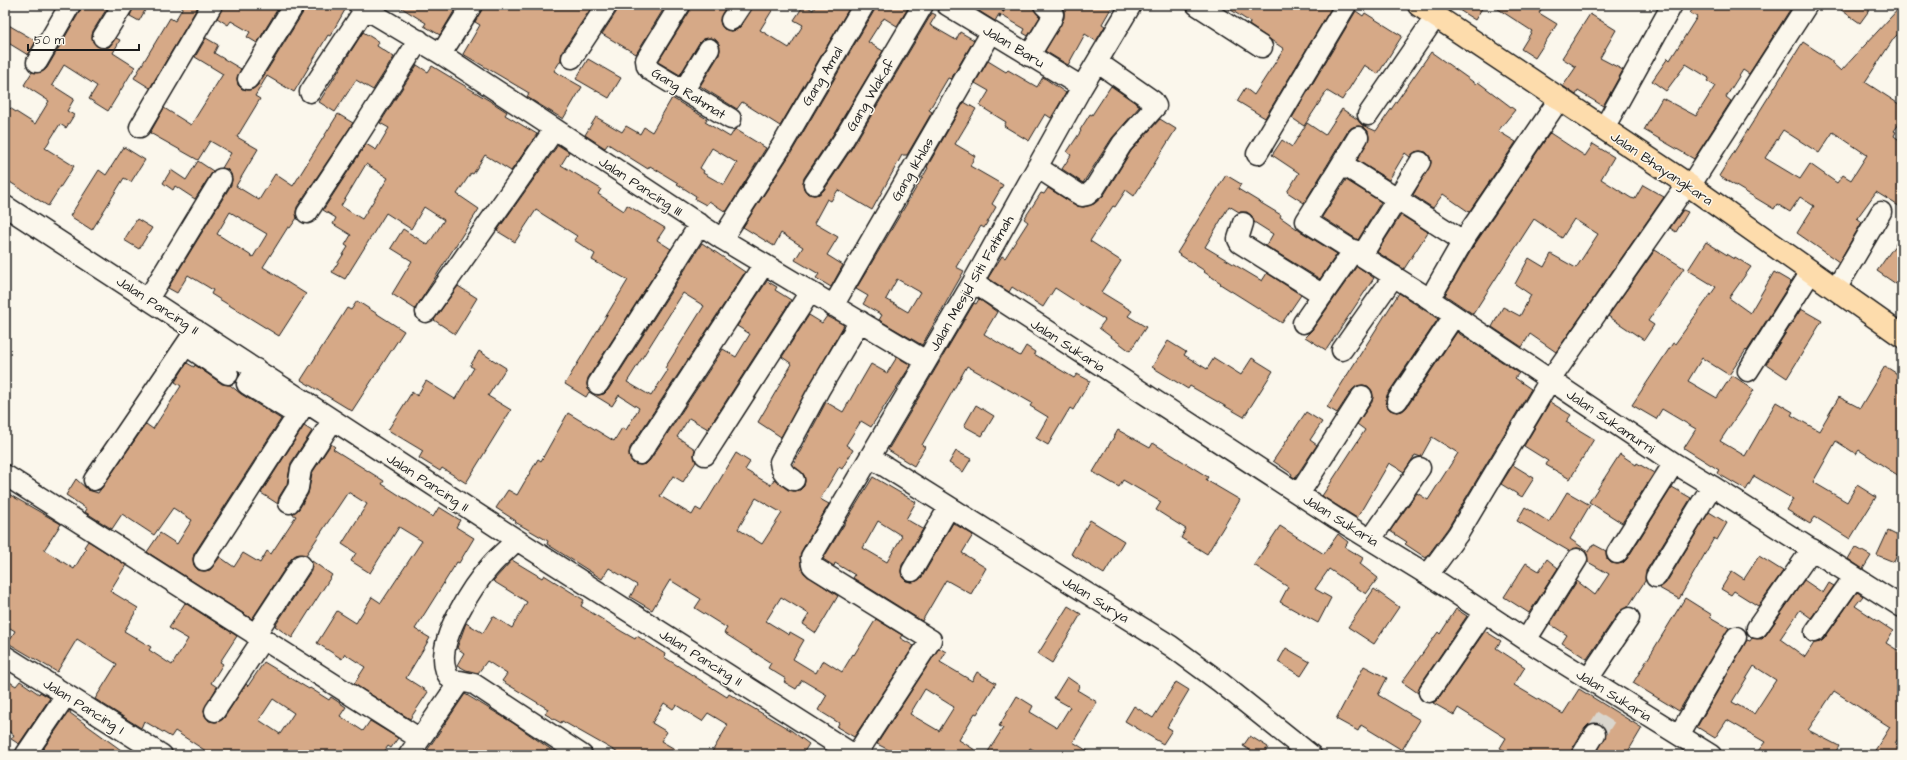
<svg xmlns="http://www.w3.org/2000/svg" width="1907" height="760" viewBox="0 0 1907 760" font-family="'Architects Daughter',sans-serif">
<rect width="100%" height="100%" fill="#fbf7ec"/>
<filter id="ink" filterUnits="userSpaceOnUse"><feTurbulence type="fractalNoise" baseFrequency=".025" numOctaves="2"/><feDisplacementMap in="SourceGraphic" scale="8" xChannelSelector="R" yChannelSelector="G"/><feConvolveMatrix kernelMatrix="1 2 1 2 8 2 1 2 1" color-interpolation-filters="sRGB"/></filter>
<g filter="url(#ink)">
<path fill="#d6a987" stroke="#1c1c1c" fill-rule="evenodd" d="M81,5H109L93,31L92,37L93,42L97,46L103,48L109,47L116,38L120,40L113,53L135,67L108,111L89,99L97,86L64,65L52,85L74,99L67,111L74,115L66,128L60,124L45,148L74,166L48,206L5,179V105L35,124L49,101L24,85L32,72H42L47,68L80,11Z
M134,5H148L139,21L130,16Z
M184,5H199L150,88L134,78L170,18L175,21Z
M223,5H280L257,43L247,37L250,32L231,21L228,25L217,18Z
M305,5H336L345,10L330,36L328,35L294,92L267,76L255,96L260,99L237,137L258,149L236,186L259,200L275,174L293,186L338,114L353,123L297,207L296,212L297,218L290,228L288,227L263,267L306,294L279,336L211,294L213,290L188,275L177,293L168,288L231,185L232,180L231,174L227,169L222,168L231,153L210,141L198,160L150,133L164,108L191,125L223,74L195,57L206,38L218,45L214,53L241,69L237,78L238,85L242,89L248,90L253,89L258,85L304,11ZM230,212L267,234L253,257L217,234Z
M397,5H455L457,6L440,35L424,26L426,23Z
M483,5H593L562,52L561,60L554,71L582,87L563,119L527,97L529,93L463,54L480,25L475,22Z
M618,5H666L636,54L602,34L617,11Z
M691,5H727L720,20L721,25L724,29L731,31L736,30L741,26L751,11L752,5H766L773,9L760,30L789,48L803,25L794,20L804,5L813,10L816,5H851L780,126L742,102L737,109L700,86L719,55L720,50L719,44L715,39L710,38L704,39L699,43L680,75L658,62L690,11Z
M875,5H910L897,26L884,18L883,20H882L868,42L883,51L832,136L804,178L803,183L804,189L808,194L814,195L819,194L824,190L852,148L932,13L936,15L930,25L956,40L960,32L974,40L951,79L948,78L929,110L932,112L907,155H902L872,210L838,190L831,201L827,199L814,223L838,237L827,255L843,265L831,287L816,278L819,274L795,260L803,247L781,233L774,246L743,227L791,153L874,11Z
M982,5H1033V8L1040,17L1028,36L1023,33L1025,29L999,14L995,21L979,11Z
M1060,5H1113L1102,24L1105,26L1096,41L1085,34L1068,65L1045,51L1064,18V11Z
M1223,5H1333L1265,118L1237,101L1245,88L1254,95L1284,49L1249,25L1250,22Z
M1451,5H1484L1475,20Z
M1492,5H1544L1539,13L1557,24L1535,58L1521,49L1532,31Z
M1695,5H1793L1749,74L1743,70L1726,97L1731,101L1694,159L1644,130L1662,98L1696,116L1715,86L1707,81L1709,78L1686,64L1666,91L1652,81L1668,58L1670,60L1697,17L1690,13Z
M1834,5H1873L1860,23Z
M1902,5V30L1894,38L1865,82L1902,106V120L1894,131L1896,132L1894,136L1902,142V208L1876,192L1857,218L1862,222L1839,262L1797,233L1814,206L1800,197L1790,212L1777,204L1774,209L1719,176L1803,42L1832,61V63L1841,71ZM1783,130L1819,153L1833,132L1867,155L1851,180L1843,175L1837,183L1810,164L1800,179L1765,158Z
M1356,11L1363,16L1365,13L1402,36L1378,74L1364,65L1342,100L1327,91L1304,126L1292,118Z
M1590,14L1616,30L1600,58L1623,70L1603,106L1578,91L1576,95L1563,86L1576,67L1562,58Z
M5,23L36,41L28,55L5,41Z
M363,32L379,42L377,46L394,57L373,90L356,80L335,112L319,102Z
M1431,52L1476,84L1478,82L1515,110L1498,131L1516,142L1469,212L1443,194L1433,208L1413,195L1431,163L1430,157L1426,152L1420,151L1415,152L1410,157L1405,153L1389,180L1357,160L1369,138L1368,131L1364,127L1359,126L1353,127L1348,131L1304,203L1287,192L1299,173L1272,155L1282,140L1292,147L1307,123L1325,135L1342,109L1357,119L1362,125L1376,131Z
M588,59L621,78L609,98L576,79Z
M988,61L1006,72L1008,70L1037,87L1043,77L1066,93L1051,118L1045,114L1029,141L1004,126L1006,122L980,106L989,91L975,83Z
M417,65L428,72L432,66L490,101L507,112L505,115L537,134L511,171L485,155L473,174L471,173L457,194L479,209L415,309L392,294L412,261L391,248L403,229L428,245L444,220L424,207L411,229L386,213L345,279L332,272L348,247L345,245L351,235L333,224L336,218L323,210L366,144L376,150L389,128L380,123ZM366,164L388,178L362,219L341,206Z
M1111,86L1140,106L1112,138L1083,183L1062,169L1071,155L1067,152L1081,131L1080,130L1090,114L1092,115Z
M672,98L707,119L705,122L730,137L735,129L766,148L726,212L709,201L706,205L695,199L696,196L677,184L678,183L650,166L648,169L608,144L605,148L585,135L596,117L622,132L626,126L640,134L644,127L652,132ZM712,148L737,163L724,185L703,173L704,171L700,168Z
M964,102L976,109L955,144L975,156L970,166L1003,185L992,204L996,207L984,228L981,226L956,267L964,271L922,345L879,320L882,315L863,304L868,296L856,289L928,168L927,167ZM897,279L920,292L908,312L886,299Z
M1160,119L1176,129L1134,196L1126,190L1115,207L1113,206L1090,241L1121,261L1101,292L1132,311L1128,316L1146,327L1130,351L1099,328L1105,320L1055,288L1043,307L1012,287L1009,292L988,278L1002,256L1005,258L1028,222L1024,219L1041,193L1044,194L1048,188L1077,206L1084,207L1094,204L1104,195L1131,151Z
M1550,133L1585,156L1593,144L1614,157L1601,179L1631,198L1635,199L1643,185L1664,197L1556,352L1530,334L1522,347L1492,327L1503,307L1520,316L1531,295L1515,284L1529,258L1544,267L1551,254L1576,268L1598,234L1574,219L1562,238L1534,219L1473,314L1445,295L1473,247Z
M558,145L569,152L561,165L601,189L598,194L624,211L627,205L665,228L657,240L671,249L588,378L587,384L588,389L592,393L598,395L604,394L608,390L702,243L745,272L630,448L629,454L630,459L633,463L640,465L646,464L650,460L723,349L736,357L750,334L737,326L767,281L777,287L775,290L791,300L708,429L689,418L677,437L695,449L694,455L696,462L683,482L673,476L660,496L692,515L696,508L701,511L736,453L750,462L745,470L771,485L774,479L788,490L794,491L800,490L804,486L805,481L804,475L793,465L826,402L843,412L871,364L887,373L897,357L911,365L871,427L861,421L846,445L853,450L842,469L839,467L820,499L829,504L801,552V566L804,573L838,596L816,633L803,624L809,614L781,597L766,621L789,635L790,632L804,640L793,659L816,673L823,660L842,672L853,654L854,655L876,619L902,635L900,638L914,646L854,737L837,727L839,723L818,710L827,695L802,680L796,689L784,682L786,679L768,668L771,663L724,633L727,628L695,608L701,599L670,580L652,610L630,597L637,585L609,568L602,579L547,544L548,541L515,522L516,521L496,508L508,490L517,495L538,459L541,461L568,413L614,441L622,428L626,430L639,408L619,395L612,406L589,392L586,397L565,384L628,280L592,260L595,254L574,240L577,236L536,210L515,242L497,231ZM683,293L704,306L665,368L668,370L651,396L627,382ZM756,498L782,513L762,544L738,529Z
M124,147L145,160L131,182L124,178L92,230L70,216L99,170L106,175Z
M198,161L213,171L195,199L175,186L173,190L163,183L171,170L186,180Z
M1226,175L1241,184L1238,189L1281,215L1280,217L1300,231L1337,254L1320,279L1266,246L1273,234L1254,222L1252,216L1247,212H1239L1229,206L1205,247L1262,281L1267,273L1301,295L1282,323L1220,284L1221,283L1204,272L1205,271L1177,253Z
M1346,180L1381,202L1358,240L1322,217Z
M1683,210L1688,212L1676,232L1670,228Z
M1401,215L1428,232L1404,269L1377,252Z
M137,219L152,228L139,249L124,240Z
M1902,235V288L1877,271Z
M1706,242L1734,259L1735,257L1751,267L1729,298L1750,313L1774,272L1791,282L1747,351L1746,350L1729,375L1702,358L1688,381L1717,398L1732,375L1754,390L1720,441L1745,456L1776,402L1793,412L1791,415L1819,431L1839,397L1860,408L1885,366L1902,377V478L1859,450L1856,454L1836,441L1813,482L1847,502L1857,485L1876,497L1850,539L1815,517L1810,524L1787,510L1793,499L1754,476L1746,490L1717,473L1719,470L1684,448L1696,429L1662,409L1656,419L1632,405L1673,343L1675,344L1716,287L1688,270Z
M1655,250L1684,268L1648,321L1654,325L1644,340L1608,316Z
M1357,266L1374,278L1326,350L1305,337L1312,330Z
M458,286L477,298L455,334L434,320Z
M1399,293L1438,319L1387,395L1386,401L1387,406L1390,410L1397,412L1402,411L1407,407L1457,332L1519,373L1515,378L1531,389L1448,528L1426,558L1405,544L1407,542L1390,531L1417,493L1428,500L1458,453L1432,437L1421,457L1415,455L1404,472L1389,463L1357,518L1322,496L1365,430L1357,424L1372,402L1373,397L1372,391L1368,386L1363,385L1357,386L1352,390L1337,413L1327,407Z
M979,299L997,312L984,334L1020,356L1026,346L1035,352L1034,354L1074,378L1077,374L1090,381L1073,410L1070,408L1048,445L1036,438L1048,417L1030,406L1032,403L967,366L922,445L925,447L914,466L888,450L974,303L976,304Z
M357,301L404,331L352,411L301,380L347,308L351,310Z
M1801,309L1822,321L1787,378L1766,364Z
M809,315L822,323L827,316L844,325L781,437L758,422L792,364L782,357Z
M1168,341L1186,352L1184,355L1207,369L1214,358L1241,375L1252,358L1273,371L1244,417L1190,386L1188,389L1152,367Z
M479,351L506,368L488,396L511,410L466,483L442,468L440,471L419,458L423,451L388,430L412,392L417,396L426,381L455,399L474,368L470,366Z
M187,363L194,367L195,365L222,384L230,385L241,394L281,419L194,554L193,559L194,565L198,570L204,571L210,570L220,557L234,567L243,553L260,563L267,551L271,554L296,516L292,514L299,509L308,494L312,473L331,444L335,447L333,449L384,481L382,484L433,517L439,507L460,520L456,527L474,538L459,563L457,562L415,629L430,638L406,678L428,692L410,719L354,684L365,667L345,654L342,659L317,643L337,611L356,623L372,597L381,603L422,541L399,527L370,573L351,561L356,553L342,544L367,504L348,492L306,555H296L291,559L252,619L147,552L160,533L177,544L192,520L173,508L154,535L122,514L112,529L85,512L87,509L66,495L76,479L88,490L98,493L146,424L153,429L181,386L175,382Z
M1550,402L1571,415L1566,422L1594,439L1570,479L1546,465L1548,461L1524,446Z
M976,405L994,416L982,436L964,426Z
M1306,412L1322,422L1310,440L1317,445L1295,478L1291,476L1292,474L1273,461Z
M304,426L312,431L291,463L287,484L279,497L278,504L261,493Z
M1118,430L1150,448L1153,443L1208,477L1206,480L1240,500L1207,554L1181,538L1186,529L1156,510L1161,502L1123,480L1119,487L1093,472Z
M956,451L971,459L963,472L949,463Z
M1620,454L1636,465L1637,463L1654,473L1622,523L1589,502Z
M1513,465L1534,478L1522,497L1501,484Z
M873,477L916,502L906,519L923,529L902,565L901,571L902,577L906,581L912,582L917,581L922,577L953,523L973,535L962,553L986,568L971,594L946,580L922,621L853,578L855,575L835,563L834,566L823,559ZM878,521L902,536L887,562L863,548Z
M1672,487L1691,498L1646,571L1645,581L1628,607L1619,612L1587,659L1562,643L1567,635L1550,624L1577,581L1595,595L1609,574L1588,562L1587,554L1583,549L1577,548L1569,551L1517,521L1525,507L1549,522L1567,492L1590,505L1570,539L1589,552L1593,544L1606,551L1607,559L1611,563L1617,564L1623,563L1627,559Z
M5,492L61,524L44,550L74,569L86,549L84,547L88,541L126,565L110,591L138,608L124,631L151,647L149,650L172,665L188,639L169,628L185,603L237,636L220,662L223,664L211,683L217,687L204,710L205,716L209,721L215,722L220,721L224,718L246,684L248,686L264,662L309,689L310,688L329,700L331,697L346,707L340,716L363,731L370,721L398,738L391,748L388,746L382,755H212L175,731L171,737L144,721L141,728L95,699L117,664L77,639L57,672L8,643L15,631L5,625ZM273,699L294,713L280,734L259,720Z
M1709,512L1727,523L1717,540L1714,538L1679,599L1659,588L1666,583Z
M1090,520L1124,541L1104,574L1071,554Z
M1280,526L1324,554L1338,534L1348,542L1345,547L1363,558L1360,564L1378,578L1366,594L1329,569L1315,589L1331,598L1318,623L1280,602L1288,587L1254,565Z
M1888,531L1902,538V543L1894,562L1877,555Z
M1855,547L1871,556L1863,569L1848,559Z
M1759,556L1783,571L1758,606L1734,591L1731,595L1721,589L1732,571L1744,579Z
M1547,559L1558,568L1529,613L1504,597L1526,563L1539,571Z
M512,560L542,578L544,575L584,600L581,606L621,631L635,639L637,636L665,654L664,657L727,697L729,694L792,731L809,744L802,755H710L728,725L708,713L702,721L676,705L673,709L664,703L652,723L667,732L661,741L685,755H622L562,721L561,723L545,714L548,709L502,681L507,674L487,661L478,673L466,670L457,665L464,653L457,648L466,623L483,633L493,616L512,628L527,602L493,581Z
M312,561L332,575L292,638L275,626L311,571Z
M1804,580L1823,593L1829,583L1834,586L1811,618L1800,610L1780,639L1805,657L1814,643L1820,642L1824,639L1857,592L1863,596L1855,606L1893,631L1886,643L1902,653V734L1895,743L1902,748V755H1872L1890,727L1834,691L1808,730L1839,746L1834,755H1755L1765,742L1727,720L1715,738L1697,727L1747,640L1750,641L1752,638L1762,639L1766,635ZM1754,666L1776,680L1754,714L1732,702Z
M1374,589L1399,607L1374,644L1348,627Z
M1685,598L1712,615L1710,617L1729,628L1679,711L1633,683Z
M1068,606L1081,614L1052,663L1038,654Z
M1456,609L1467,616L1420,685L1418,693L1402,682L1438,632L1440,634Z
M1485,631L1501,641L1496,648L1525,667L1514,685L1563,714L1579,689L1642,728L1626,755H1596L1606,734L1605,729L1601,724L1595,723L1589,724L1585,728L1572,749L1571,755H1513L1500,748L1506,738L1458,708L1454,715L1433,703L1438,699Z
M939,648L946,652L940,662L972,681L977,672L996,683L977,714L975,713L959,740L983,755H899L877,744ZM925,689L954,707L939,731L910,714Z
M1286,648L1310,662L1301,676L1278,662Z
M1364,666L1387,678L1378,695L1420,720L1402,750L1361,725L1358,731L1336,719Z
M1067,677L1080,686L1077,690L1097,702L1073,742L1094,755H1042L1030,748L1026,755H986L1003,728L999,726L1017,696L1033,706L1030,712L1057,728L1070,707L1054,698Z
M5,679L16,686L20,681L39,694L40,692L50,698L19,744L11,739L14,735L5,729Z
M1176,682L1189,690L1167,727L1172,730L1163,744L1125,721L1134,706L1153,718Z
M465,694L513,723L559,755H424Z
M70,710L71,711L70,713L128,755H39Z
M1250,736L1268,747L1264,755H1257L1243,746Z"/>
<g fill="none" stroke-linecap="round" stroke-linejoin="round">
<path stroke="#dad6cd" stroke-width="20" stroke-dasharray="20 10" stroke-linecap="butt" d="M1595,734L1611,709"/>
<g stroke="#1c1c1c" stroke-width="23">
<path id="minor" d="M359,5L441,54L722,239L926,361
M680,5L646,60L647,66L651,71L731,119
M947,5L1082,87
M1197,5L1262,47
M731,20L741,5
M103,37L123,5
M441,54L472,5
M1029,56L1051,20L1053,14L1044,5
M572,58L607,5
M37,62L70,5
M248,79L294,5
M684,90L709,49
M310,92L365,9
M1368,115L1436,16
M140,127L212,5
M1604,128L1672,5
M1257,154L1346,5
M1037,167L1077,193L1082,196L1087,195L1094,189L1122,144L1156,106L1153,101L1097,62
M1338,170L1358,137
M814,184L842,142L923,5
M1690,186L1807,5
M5,206L517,540L854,755
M307,213L359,134L419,40
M1243,223L1238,239L1240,243L1323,295
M722,239L781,147L864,5
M1463,241L1347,167L1338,170L1306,221L1425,296L1674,463L1712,486L1902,607
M1362,255L1420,162
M973,282L1337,519L1428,575L1526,640L1711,755
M1436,288L1463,241L1560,98
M1836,289L1881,212
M148,299L221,179
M833,306L991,33
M426,312L554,130
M1303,323L1354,250
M186,345L228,374
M1342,350L1394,276
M256,369L247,384L297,415
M1748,371L1811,272
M598,384L700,224
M1397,401L1454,316
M640,454L764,264
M705,455L810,292
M870,457L1171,646L1220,682L1311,755
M5,475L420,739
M94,480L196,330
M794,480C786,475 781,472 780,462L819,390L860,321
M1299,494L1362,396
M289,503L298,488L301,469L333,420
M1371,539L1420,468
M1617,553L1674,463
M204,560L306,402
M912,571L949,507
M1428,575L1458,534L1550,380L1687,184
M1656,577L1712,486
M1757,628L1812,549
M1815,632L1854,577
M255,635L301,565
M1526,640L1577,559
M5,656L162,755
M1588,679L1629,618
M457,686C453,682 447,676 446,671C435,641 473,585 492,564C500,555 509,548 517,540
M1429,692L1484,612
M215,711L262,640
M1679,735L1736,637
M26,754L66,695
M409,755L460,681L474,684L582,755
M856,755L931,640L815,568L812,565L811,557L973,282L1082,87L1131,5
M1582,755L1595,734"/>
</g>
<g stroke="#1c1c1c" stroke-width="25">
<path id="major" d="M1419,5L1690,186L1902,336"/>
</g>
<path stroke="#1c1c1c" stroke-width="2.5" stroke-dasharray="4 3" stroke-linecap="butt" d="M999,18L1007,5"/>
<use href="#minor" stroke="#fbf7ec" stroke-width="20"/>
<use href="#major" stroke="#fddcac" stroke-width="22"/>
</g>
</g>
<g text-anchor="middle" stroke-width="3" stroke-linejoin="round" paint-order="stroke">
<g font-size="14" fill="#1c1c1c" stroke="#fbf7ec">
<text transform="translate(1014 46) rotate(31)" y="5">Jalan Baru</text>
<text transform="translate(822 76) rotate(-59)" y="5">Gang Amal</text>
<text transform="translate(689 93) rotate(32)" y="5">Gang Rahmat</text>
<text transform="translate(870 95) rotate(-59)" y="5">Gang Wakaf</text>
<text transform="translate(1662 168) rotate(34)" y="5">Jalan Bhayangkara</text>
<text transform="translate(912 169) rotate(-60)" y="5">Gang Ikhlas</text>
<text transform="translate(641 186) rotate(33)" y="5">Jalan Pancing III</text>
<text transform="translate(971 283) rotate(-60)" y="5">Jalan Mesjid Siti Fatimah</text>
<text transform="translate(158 305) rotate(33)" y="5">Jalan Pancing II</text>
<text transform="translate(1068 345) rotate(33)" y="5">Jalan Sukaria</text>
<text transform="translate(1611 421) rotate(34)" y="5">Jalan Sukamurni</text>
<text transform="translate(428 482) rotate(33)" y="5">Jalan Pancing II</text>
<text transform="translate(1341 520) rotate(32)" y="5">Jalan Sukaria</text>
<text transform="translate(1096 599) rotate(32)" y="5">Jalan Surya</text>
<text transform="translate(701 657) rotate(32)" y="5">Jalan Pancing II</text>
<text transform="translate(1614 695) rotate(32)" y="5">Jalan Sukaria</text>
<text transform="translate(84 706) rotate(32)" y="5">Jalan Pancing I</text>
</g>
</g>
<rect width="1907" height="760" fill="none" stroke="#fbf7ec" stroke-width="20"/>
<rect x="10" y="10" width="1887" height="740" fill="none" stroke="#1c1c1c" stroke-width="1.5" filter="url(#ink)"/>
<path d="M28 44v6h111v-6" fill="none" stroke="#1c1c1c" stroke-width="2"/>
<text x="34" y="44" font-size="12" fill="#1c1c1c" stroke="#fbf7ec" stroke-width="3" paint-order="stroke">50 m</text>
</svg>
